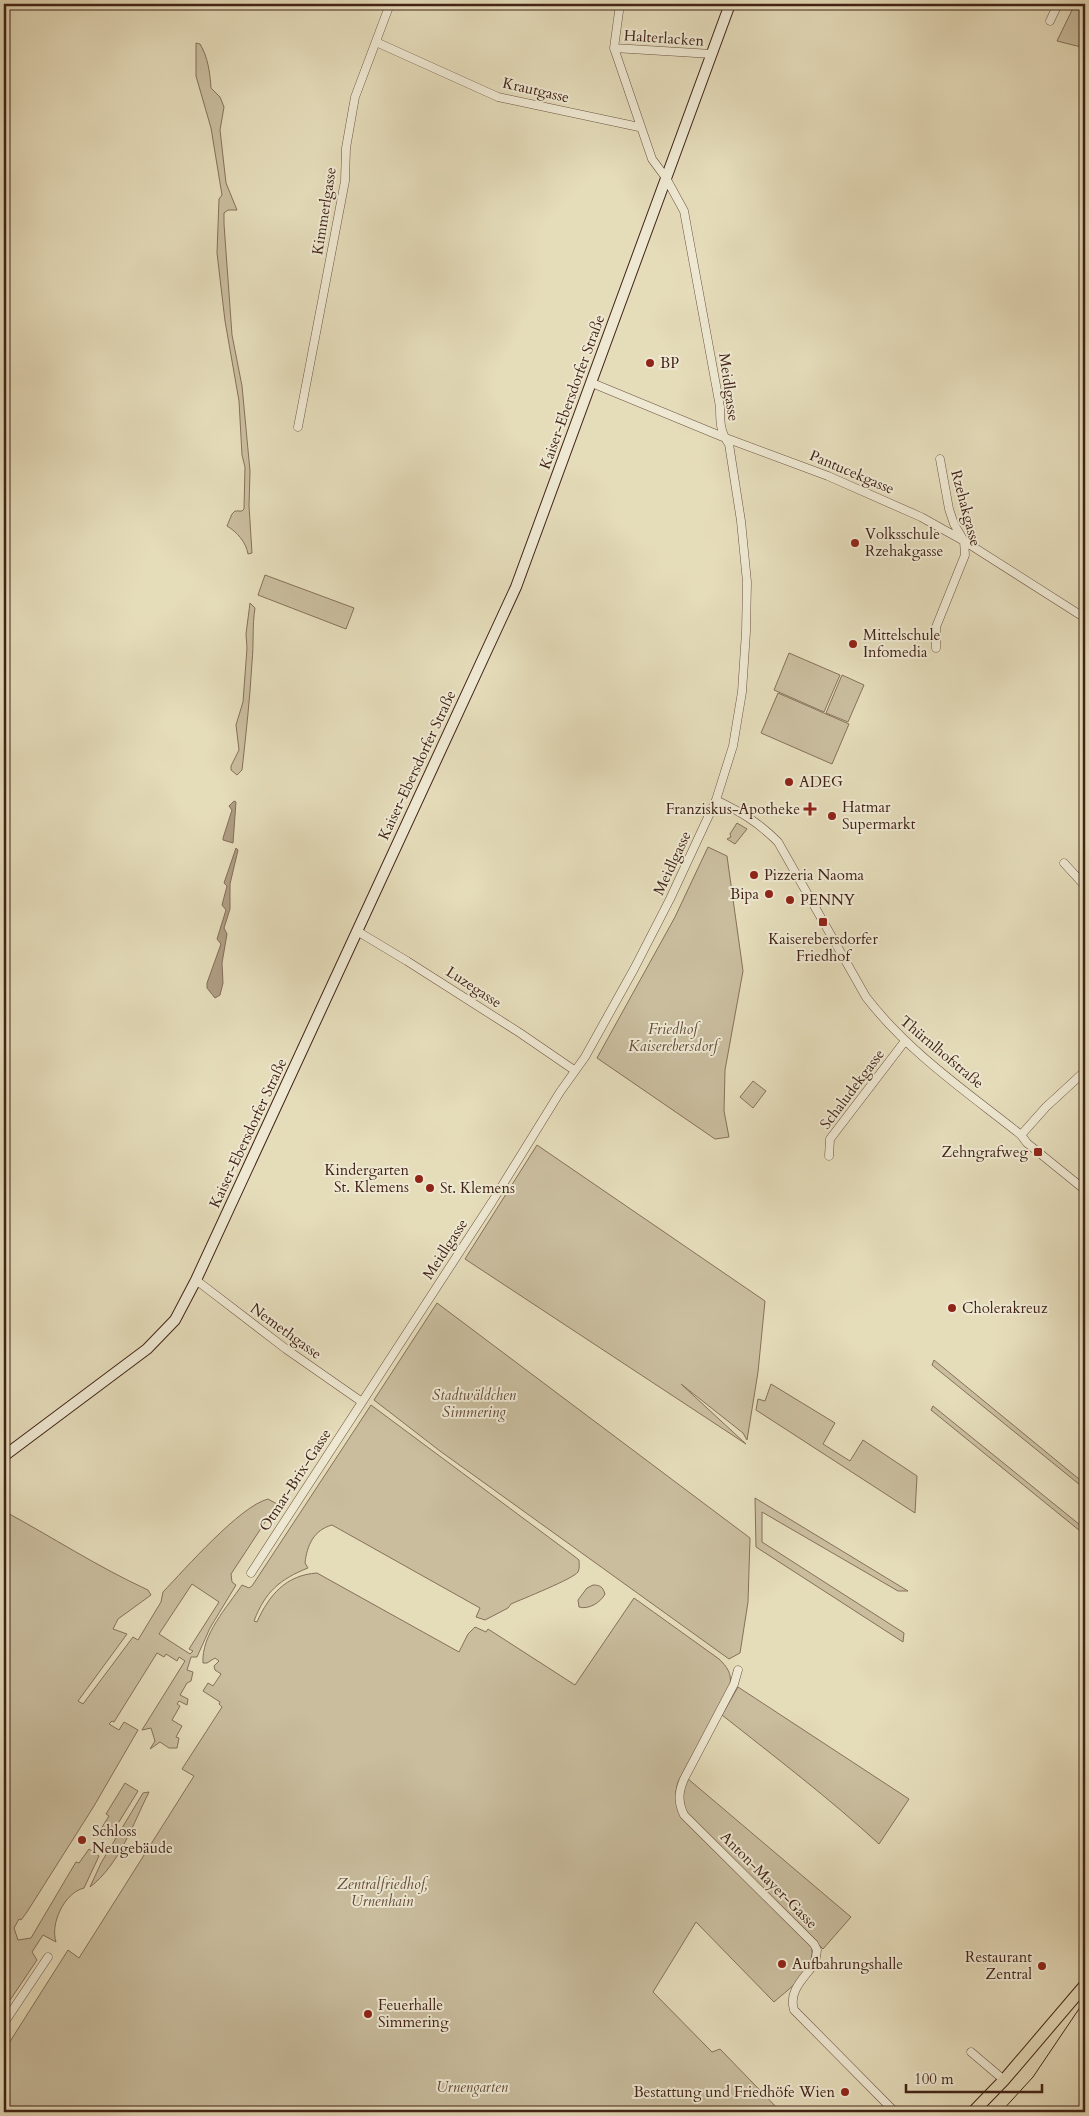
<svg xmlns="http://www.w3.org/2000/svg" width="1089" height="2116" viewBox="0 0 1089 2116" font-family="Cardo,serif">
<rect width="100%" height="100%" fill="#e5dcba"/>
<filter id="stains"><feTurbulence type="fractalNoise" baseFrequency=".004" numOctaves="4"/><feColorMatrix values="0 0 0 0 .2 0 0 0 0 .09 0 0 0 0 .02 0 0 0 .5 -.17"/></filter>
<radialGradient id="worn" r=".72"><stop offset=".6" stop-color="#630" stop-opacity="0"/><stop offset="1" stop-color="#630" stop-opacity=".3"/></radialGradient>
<path fill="#c9bd9e" stroke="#86705a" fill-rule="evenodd" d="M1075,4H1085V48L1057,41Z
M196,43L200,44C208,57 210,73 211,88L220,97L224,107L220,130L226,183L237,210H228L224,213V224L232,335L242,386L250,471L249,506L252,553L248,554C246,542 237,532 227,526L232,514L235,511H242L244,509L245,467L242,455L239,401L225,321L217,253L219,199L222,195L211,128L196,76Z
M265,575L354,608L346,629L258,595Z
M250,603L255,608C252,626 254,644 252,662C250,698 246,734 242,770L237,775L231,770V766L239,750L236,725L243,702L247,648L246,634Z
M789,653L840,675L824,712L774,690Z
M842,675L864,685L848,722L826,713Z
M778,693L849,724L832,764L761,733Z
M737,823L747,829L735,844L727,839L731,837L730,834Z
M708,847L727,856L743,971L725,1070L724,1111L729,1137L715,1139L597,1058L675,917Z
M753,1081L766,1091L753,1108L740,1097Z
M537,1145L765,1301L758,1372L747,1440L743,1433L681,1384L746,1444L465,1259Z
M437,1303L750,1538L748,1602L740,1653L729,1659L440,1451L374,1400Z
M934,1360L1085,1484V1489L932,1365Z
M771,1384L835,1423L823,1444L850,1461L863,1440L917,1476L915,1513L756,1410L758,1399L765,1401Z
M371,1405L574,1556L579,1560C579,1563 580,1568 578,1572C573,1579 522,1599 511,1604L508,1608L485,1620L476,1617L480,1608L332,1525C314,1530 307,1545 305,1563L308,1568C280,1579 265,1592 254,1621L257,1622C269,1595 286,1575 317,1573L459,1652L468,1634L475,1627L486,1632L488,1629L575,1685L634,1598L719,1659C727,1667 732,1673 730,1685L678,1782C674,1794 676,1804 680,1815L811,1944C818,1969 791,1987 774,2002L696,1922L653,1992L712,2052L720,2049L781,2112H4V2051L68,1950L79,1958L194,1776L182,1769L222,1707L219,1704L220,1702L203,1691L208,1683L213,1686L221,1674L215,1670L214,1666L219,1661L215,1658L207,1663H203C201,1635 228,1606 242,1585L249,1588L252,1586Z
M933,1406L1085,1529V1535L931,1410Z
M755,1498L908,1591H898L762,1512V1542L904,1633L903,1642L756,1547Z
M268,1499L277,1504L231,1574L232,1582L236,1585L210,1628L197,1657H191L187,1670L193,1672L191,1681L187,1683L180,1695L188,1699L187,1705L179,1701L177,1704L180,1706L172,1720L182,1726L176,1737L179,1738L177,1748H169L160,1742L150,1749L155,1741L151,1728L142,1730L185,1661L179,1657L177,1661L166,1654L164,1657L157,1653L114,1722L112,1721L109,1724L119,1730L124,1722L138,1730L94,1806L27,1912L21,1920L19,1919L14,1928L18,1940L31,1938L70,1872L76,1862L79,1863L89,1849L99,1856L84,1888C64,1893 50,1924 56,1942L43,1935L32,1952L37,1960L4,2009V1511C52,1537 98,1567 148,1590L151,1595L118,1619L113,1629L127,1634L78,1701L83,1704L133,1637L138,1640L161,1602L163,1592C185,1569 240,1506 268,1499ZM192,1584L219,1602L189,1649L193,1651L190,1654L159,1634Z
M593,1585C600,1585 603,1587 605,1594C601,1602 589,1610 579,1607L578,1600L587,1588Z
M738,1687L909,1799L879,1844C829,1798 775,1757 722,1715Z
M687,1778L851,1917L823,1949L684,1810L683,1792Z
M125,1783L138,1791L109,1838L99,1832L109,1816L106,1814Z
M149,1792C133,1824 119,1865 90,1887L101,1863L143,1793Z"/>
<path fill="#ae9d83" stroke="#836c58" d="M234,801L236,802L233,843L223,840V838L232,810L229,806Z
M236,848L238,850L230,884V909L224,928L227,934L222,963L223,983L220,995L215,998L207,988V983L221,944L217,939L226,910L222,905L227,886L224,883Z"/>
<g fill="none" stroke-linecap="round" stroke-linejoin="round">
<g stroke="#6b5140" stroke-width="9">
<path id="minor" d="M1050,21L1058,4
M376,42L498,97L639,127
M614,48L712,54
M592,383L723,437L828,476L921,517L964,541L1085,618
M298,427L345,181L346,148L355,97L390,4
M936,648V627L965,555L964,541L954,524L949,509L940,459
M716,800C741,812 758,822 778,842L866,997C908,1052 967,1092 1021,1135L1027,1143L1085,1190
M1064,863L1085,886
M357,931L407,961L520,1033L574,1070
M1021,1135L1046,1107L1085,1071
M829,1156L830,1139L905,1041
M196,1280L286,1349L362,1402
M251,1573L492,1202L560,1092L585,1057L634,969L670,899L716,800L733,746L742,692L746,632L747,582L741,521L729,444C720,432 720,421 720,407L684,211L666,178L652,159L614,48L620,4
M738,1670L734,1684L684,1779C678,1793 678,1802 684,1815L814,1944L817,1950L815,1963C804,1978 788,1991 794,2010L895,2112
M4,2023L48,1957
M971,2052L1004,2080"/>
</g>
<g stroke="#422317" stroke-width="12">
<path id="secondary" d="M4,1456L147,1349L175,1320L196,1280L516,587L730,4"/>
</g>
<g stroke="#422317" stroke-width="13">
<path id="primary" d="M973,2112L1004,2080L1085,1985"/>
</g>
<use href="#minor" stroke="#eee8d2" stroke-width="8"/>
<use href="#secondary" stroke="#eee8d2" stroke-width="10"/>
<use href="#primary" stroke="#e5dcba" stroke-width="11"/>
<path stroke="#422317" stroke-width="1" d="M1001,2112L1033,2077L1085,2000"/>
</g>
<g fill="#8f2418" stroke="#eee8d2" stroke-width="2">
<circle cx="650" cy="363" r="5"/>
<circle cx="855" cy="543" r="5"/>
<circle cx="853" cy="644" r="5"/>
<circle cx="789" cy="782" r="5"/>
<path d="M807.5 801.5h5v5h5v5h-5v5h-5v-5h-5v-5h5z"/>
<circle cx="832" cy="816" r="5"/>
<circle cx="754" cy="875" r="5"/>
<circle cx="769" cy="894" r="5"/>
<circle cx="790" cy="900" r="5"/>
<rect x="818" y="917" width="10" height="10" rx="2.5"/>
<rect x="1033" y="1147" width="10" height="10" rx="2.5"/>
<circle cx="419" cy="1179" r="5"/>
<circle cx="430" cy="1188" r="5"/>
<circle cx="952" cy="1308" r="5"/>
<circle cx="82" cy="1840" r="5"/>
<circle cx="782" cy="1964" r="5"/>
<circle cx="1042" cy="1966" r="5"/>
<circle cx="368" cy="2014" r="5"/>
<circle cx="845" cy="2092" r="5"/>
</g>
<g text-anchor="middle" stroke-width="4" stroke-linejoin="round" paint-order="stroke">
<g font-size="15" fill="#422317" stroke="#eee8d2">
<text transform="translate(664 38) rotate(4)" y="5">Halterlacken</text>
<text transform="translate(536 90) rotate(13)" y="5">Krautgasse</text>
<text transform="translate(324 211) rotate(-81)" y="5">Kimmerlgasse</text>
<text transform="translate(729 387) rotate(82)" y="5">Meidlgasse</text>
<text transform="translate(572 392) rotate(-70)" y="5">Kaiser-Ebersdorfer Straße</text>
<text transform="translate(852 472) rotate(23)" y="5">Pantucekgasse</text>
<text transform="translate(966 508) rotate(75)" y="5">Rzehakgasse</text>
<text transform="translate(417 765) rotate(-65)" y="5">Kaiser-Ebersdorfer Straße</text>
<text transform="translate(672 863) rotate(-65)" y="5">Meidlgasse</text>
<text transform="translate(474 987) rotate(33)" y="5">Luzegasse</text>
<text transform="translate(942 1052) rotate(40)" y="5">Thürnlhofstraße</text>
<text transform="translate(852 1089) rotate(-53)" y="5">Schaludekgasse</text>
<text transform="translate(248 1133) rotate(-65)" y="5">Kaiser-Ebersdorfer Straße</text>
<text transform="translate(445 1249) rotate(-57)" y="5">Meidlgasse</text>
<text transform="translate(286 1331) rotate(36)" y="5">Nemethgasse</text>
<text transform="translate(295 1480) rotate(-57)" y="5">Otmar-Brix-Gasse</text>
<text transform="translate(769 1880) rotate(45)" y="5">Anton-Mayer-Gasse</text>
</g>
<g font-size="15" fill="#422317" stroke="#eee8d2" text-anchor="start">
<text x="660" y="368">BP</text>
<text x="865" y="539">Volksschule<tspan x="865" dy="17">Rzehakgasse</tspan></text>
<text x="863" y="640">Mittelschule<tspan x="863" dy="17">Infomedia</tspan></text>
<text x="799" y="787">ADEG</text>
<text x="842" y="812">Hatmar<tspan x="842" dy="17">Supermarkt</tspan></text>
<text x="800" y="814" text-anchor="end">Franziskus-Apotheke</text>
<text x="764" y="880">Pizzeria Naoma</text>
<text x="759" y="899" text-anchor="end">Bipa</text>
<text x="800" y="905">PENNY</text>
<text x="823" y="944" text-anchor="middle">Kaiserebersdorfer<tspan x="823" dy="17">Friedhof</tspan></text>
<text x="1028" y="1157" text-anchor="end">Zehngrafweg</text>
<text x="409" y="1175" text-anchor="end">Kindergarten<tspan x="409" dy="17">St. Klemens</tspan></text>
<text x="440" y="1193">St. Klemens</text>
<text x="962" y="1313">Cholerakreuz</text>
<text x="92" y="1836">Schloss<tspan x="92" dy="17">Neugebäude</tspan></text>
<text x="1032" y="1962" text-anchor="end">Restaurant<tspan x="1032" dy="17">Zentral</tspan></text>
<text x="792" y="1969">Aufbahrungshalle</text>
<text x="378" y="2010">Feuerhalle<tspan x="378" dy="17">Simmering</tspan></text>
<text x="835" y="2097" text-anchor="end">Bestattung und Friedhöfe Wien</text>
</g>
<g font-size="15" font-style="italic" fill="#644a39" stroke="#eee8d2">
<text x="673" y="1034">Friedhof<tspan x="673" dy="17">Kaiserebersdorf</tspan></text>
<text x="474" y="1400">Stadtwäldchen<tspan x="474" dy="17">Simmering</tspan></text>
<text x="382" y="1889">Zentralfriedhof,<tspan x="382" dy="17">Urnenhain</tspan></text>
<text x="472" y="2092">Urnengarten</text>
</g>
</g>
<rect width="1089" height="2116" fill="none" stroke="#e5dcba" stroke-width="20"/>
<rect x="5" y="5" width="1079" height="2106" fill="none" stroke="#422317" stroke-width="2.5"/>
<rect x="10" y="10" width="1069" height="2096" fill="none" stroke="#422317"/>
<path d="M906 2084v8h136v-8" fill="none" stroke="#422317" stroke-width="2.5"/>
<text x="914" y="2084" font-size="15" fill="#422317" stroke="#eee8d2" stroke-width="4" paint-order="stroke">100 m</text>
<rect width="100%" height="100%" filter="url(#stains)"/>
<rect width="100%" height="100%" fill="url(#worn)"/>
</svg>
